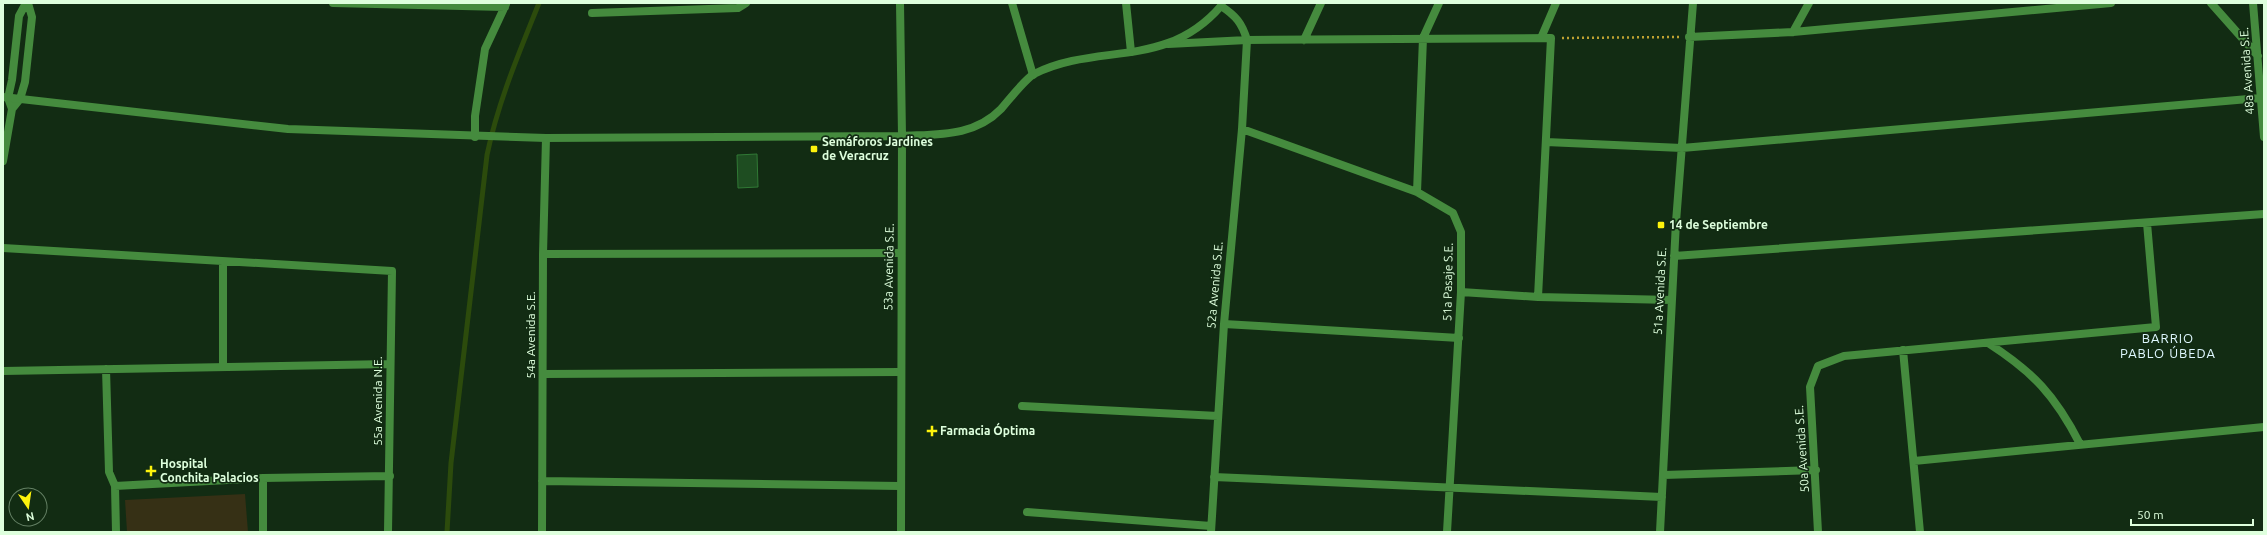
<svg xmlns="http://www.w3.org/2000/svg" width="2267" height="535" viewBox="0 0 2267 535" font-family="Ubuntu,sans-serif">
<rect width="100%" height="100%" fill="#122c13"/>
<path fill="#363015" d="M245,494L248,532H127L125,500Z"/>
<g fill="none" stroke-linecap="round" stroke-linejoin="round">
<path stroke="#2c4b0c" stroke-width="5" d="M447,532L451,463L487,155C498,102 519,53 539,3"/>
</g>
<path fill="#1e4d21" stroke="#307935" d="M757,154L758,187L738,188L737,155Z"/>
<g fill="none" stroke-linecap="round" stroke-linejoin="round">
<path stroke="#bea232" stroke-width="2.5" stroke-dasharray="2 3" stroke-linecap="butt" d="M1562,38L1679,37"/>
<path stroke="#458b3e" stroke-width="8" d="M333,3L505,7
M1012,3L1033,75
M1126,3L1131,52
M2211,3L2258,56
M2253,3L2264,137
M592,13L738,8L746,3
M1793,32L1809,3
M1689,37L1793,32L2111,3
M1541,38L1556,3
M1304,40L1321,3
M1168,44L1247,40L1551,38L1538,297
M12,109L8,98L12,80L19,16L26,3
M1242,129L1417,192L1453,213L1461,232V292L1447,532
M475,137V116L485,49L506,4
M1546,142L1682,148L2260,98
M3,161L12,109L20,99L25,82L32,17L28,3
M1417,192L1423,38L1439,3
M3,248L392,271L388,532
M543,254L901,253
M1674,256L2264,214
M223,262V367
M1461,292L1538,297L1672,300
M1224,324L1459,338
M1988,343C2033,372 2055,395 2080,444
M1903,350L1920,532
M106,369L109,472L115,486L116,532
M3,371L390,364
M543,374L900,372
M1022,406L1218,416
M1914,461L2264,427
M1664,475L1816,470
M1214,477L1662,497
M263,478V532
M542,481L900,486
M115,486L263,478L390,476
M1027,512L1211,526
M542,532L543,254L546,138
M1211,532L1224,324L1242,129L1247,40C1242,23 1236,16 1221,6L1222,3
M1660,532L1676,222L1693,3
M1818,532L1810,387L1818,366L1844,356L2156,327L2147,223"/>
<path stroke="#458b3e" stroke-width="8" d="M900,3L902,136L901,532
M3,97L288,129L546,138L902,136C937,134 974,137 1001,109C1009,100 1024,80 1034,74C1098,42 1166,70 1221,6"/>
</g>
<g fill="#fdf30c" stroke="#122c13" stroke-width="1.5">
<rect x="810" y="145" width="8" height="8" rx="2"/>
<rect x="1657" y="221" width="8" height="8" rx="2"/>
<path d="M930 425h4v4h4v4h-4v4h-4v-4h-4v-4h4z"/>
<path d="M149 465h4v4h4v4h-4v4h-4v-4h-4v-4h4z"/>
</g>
<g text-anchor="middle" stroke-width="3.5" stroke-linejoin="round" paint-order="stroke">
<g font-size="12" fill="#deffdd" stroke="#122c13">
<text transform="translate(2247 71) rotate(-94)" y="4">48a Avenida S.E.</text>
<text transform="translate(889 267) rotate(-89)" y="4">53a Avenida S.E.</text>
<text transform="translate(1448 282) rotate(-89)" y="4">51a Pasaje S.E.</text>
<text transform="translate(1215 285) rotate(-85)" y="4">52a Avenida S.E.</text>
<text transform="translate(1660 291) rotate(-87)" y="4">51a Avenida S.E.</text>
<text transform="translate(531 335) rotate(-90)" y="4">54a Avenida S.E.</text>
<text transform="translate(378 401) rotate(-90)" y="4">55a Avenida N.E.</text>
<text transform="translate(1802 449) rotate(-94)" y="4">50a Avenida S.E.</text>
</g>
<g font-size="12" font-weight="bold" fill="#deffdd" stroke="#122c13" text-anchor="start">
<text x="822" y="146">Semáforos Jardines<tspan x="822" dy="14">de Veracruz</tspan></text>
<text x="1669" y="229">14 de Septiembre</text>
<text x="940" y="435">Farmacia Óptima</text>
<text x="160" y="468">Hospital<tspan x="160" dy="14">Conchita Palacios</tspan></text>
</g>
<g font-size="13" letter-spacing="1" fill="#dff8ff" stroke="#122c13">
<text x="2168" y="343">BARRIO<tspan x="2168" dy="15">PABLO ÚBEDA</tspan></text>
</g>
</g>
<rect width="2267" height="535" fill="none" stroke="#deffdd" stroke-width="8"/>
<g transform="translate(28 507) rotate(167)"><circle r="19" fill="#122c13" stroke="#648064"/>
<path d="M0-3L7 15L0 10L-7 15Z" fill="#fdf30c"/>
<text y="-6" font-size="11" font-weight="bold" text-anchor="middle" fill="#deffdd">N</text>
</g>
<path d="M2131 519v6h122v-6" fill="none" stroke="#deffdd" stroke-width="2"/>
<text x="2137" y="519" font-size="12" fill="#deffdd" stroke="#122c13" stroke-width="3" paint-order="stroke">50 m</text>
</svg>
